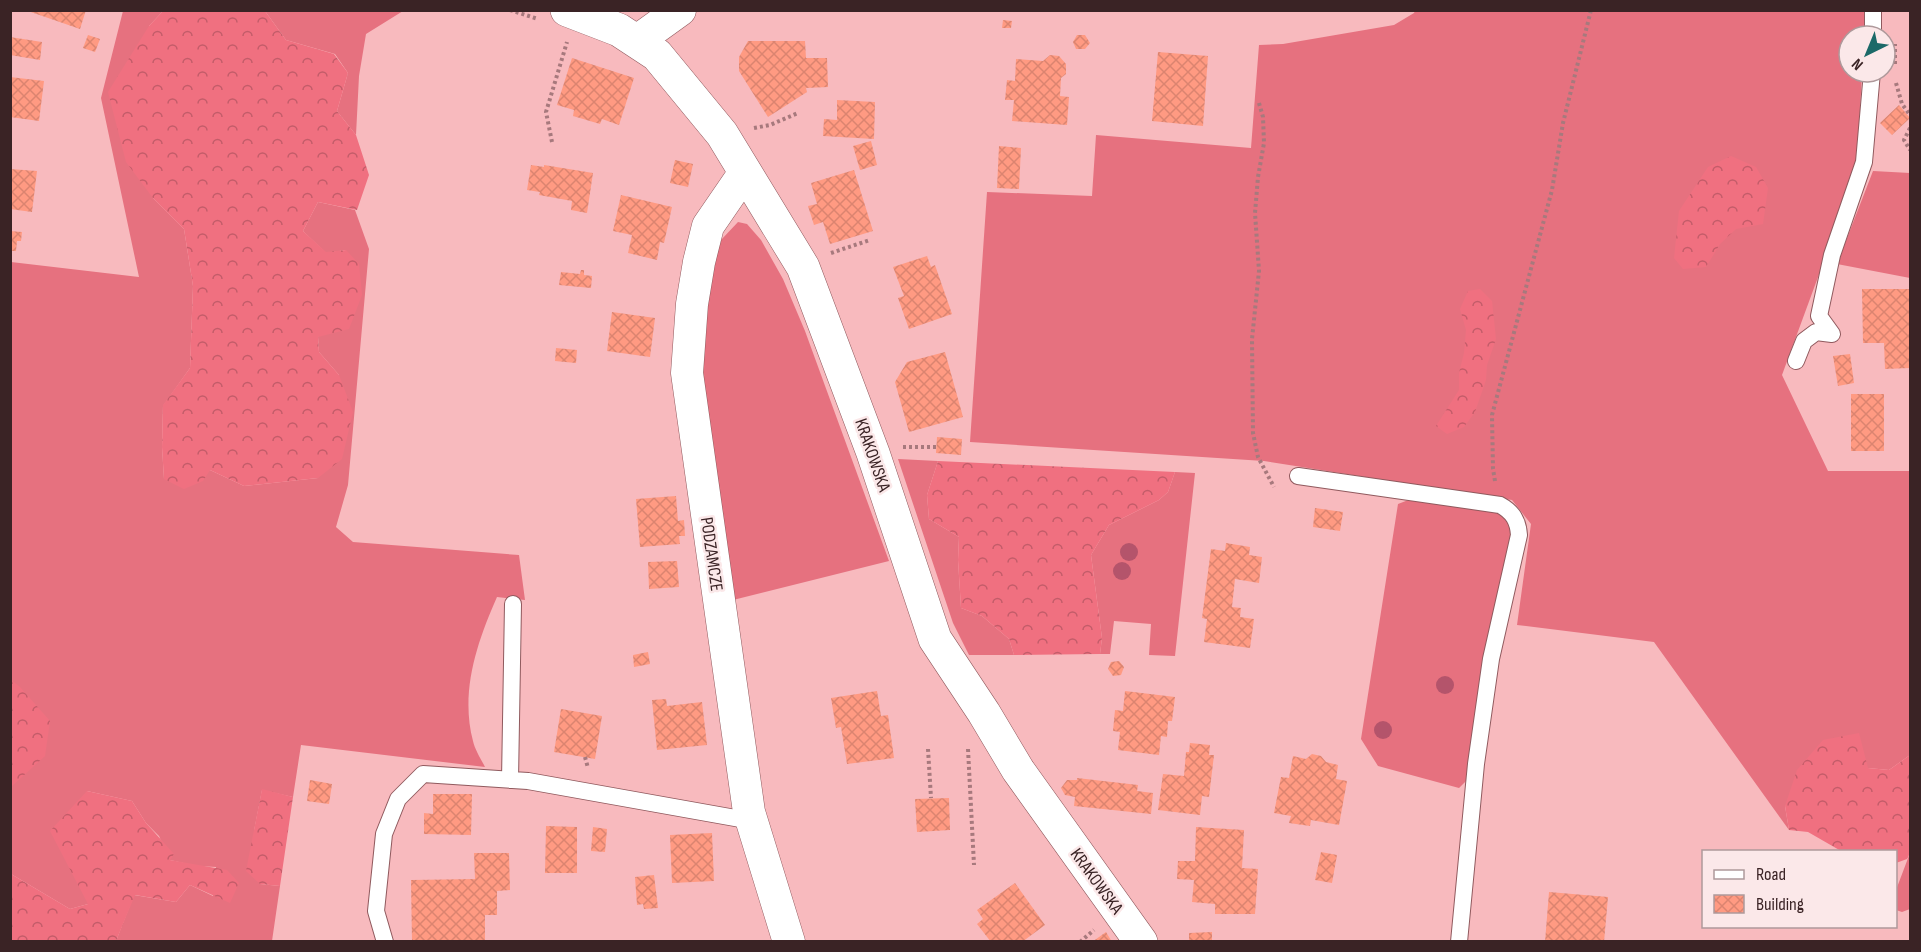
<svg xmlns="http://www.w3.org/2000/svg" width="1921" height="952" viewBox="0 0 1921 952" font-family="'Sofia Sans Condensed',sans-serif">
<defs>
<pattern id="forest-crowns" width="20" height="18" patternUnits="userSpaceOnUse" patternTransform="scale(1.5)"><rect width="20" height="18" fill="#f07080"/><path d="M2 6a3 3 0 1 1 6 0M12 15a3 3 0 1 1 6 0" fill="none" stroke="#c35c69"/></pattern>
<pattern id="building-cross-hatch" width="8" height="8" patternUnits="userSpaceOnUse" patternTransform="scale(1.5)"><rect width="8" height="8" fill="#ff9a82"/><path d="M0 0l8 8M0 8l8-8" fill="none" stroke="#db8470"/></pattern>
</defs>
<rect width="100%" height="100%" fill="#f8babe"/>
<path fill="#e6717f" d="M123,11H163L149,26L153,198L184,229L193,286L190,368L163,406L162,447L164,479L210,470L244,486L318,478L339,375L319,352L318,337L346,250L326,253L303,231L318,202L355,210L369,249L348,485L336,527L353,542L519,555L525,600L497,597C477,642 460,692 473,741C475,750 481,759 485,767L301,745L293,797L262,790L254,831L260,884L280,886L272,941H116L134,895L176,902L190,885L213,896L216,867L197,866L170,860L159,836L146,823L132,801L87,791L88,904L70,909L11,874V262L139,277L101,98Z
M265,11H403L366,34L359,76L356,135L337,111L348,73L335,54L286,40Z
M1415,11H1865L1864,36H1849V72H1862L1857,171L1782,375L1828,471H1910V755L1889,770L1868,768L1785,806L1789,830L1654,642L1517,625L1531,524L1512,500L1264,461L970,442L987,192L1092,196L1096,135L1251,148L1259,45L1283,44L1394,25L1414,13Z
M1873,171L1910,173V219L1909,223L1910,278L1837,264Z
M738,222L747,224L761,240L783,279L805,331L889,561L733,600L699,349L702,310L721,240Z
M898,459L938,461L927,495L929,519L959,537L958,560L961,608L982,616L1009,639L1014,655H969L953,623Z
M1175,472L1195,473L1175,656L1149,655L1151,624L1114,621L1110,654H1100L1102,638L1091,555L1109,525L1159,500L1168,492Z
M1411,499L1497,511L1508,520L1512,530L1466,781L1459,788L1378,766L1361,739L1398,504Z
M1910,853V909L1902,912L1896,910V890Z"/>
<path fill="url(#forest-crowns)" d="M163,11H265L286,40L334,54L348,73L337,111L356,135L369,175L357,210L318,202L303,231L326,252L346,250L359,264L362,295L349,329L318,337L319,352L339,375L353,412L342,459L318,478L244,486L210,470L203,481L184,489L164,479L162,447L163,405L190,368L193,286L184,229L153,198L126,162L108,92L149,26Z
M1731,156L1756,167L1768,188L1763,224L1736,229L1720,244L1706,267L1683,269L1674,258L1679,211L1708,167Z
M1480,289L1492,301L1496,339L1487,365L1486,380L1475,412L1464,427L1447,434L1436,426L1459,390V373L1464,353L1466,330L1460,309L1468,291Z
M938,461L1175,472L1168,492L1159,500L1109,525L1091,555L1102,638L1100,654L1014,655L1009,639L982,616L961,608L958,560L959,537L929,519L927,495Z
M11,680L20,687L50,721L45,756L11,787Z
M1859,733L1868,768L1889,770L1910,755V853L1907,859L1896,863V852L1841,851L1808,832L1789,830L1785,806L1797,770L1823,740Z
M262,789L293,797L280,886L260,884L246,871Z
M87,791L132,801L146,823L174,854L170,860L227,870L239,883L230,903L190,885L176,902L135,895L116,941H11V874L70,909L88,904L50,831Z"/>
<path fill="url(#building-cross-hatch)" d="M25,10H86L80,29Z
M1003,20L1012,21L1011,28H1002Z
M88,35L100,39L95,52L83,48Z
M1077,35H1085L1090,43L1085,49H1076L1073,42Z
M10,37L42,42L40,60L10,55Z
M748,41H805L806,58H827L828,87L806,88L807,92L768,117L739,71V57Z
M1158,52L1208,56L1203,126L1152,121Z
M1050,55L1059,56L1066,64V74L1061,78L1060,96L1069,97L1067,125L1012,121L1014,100H1005L1007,80L1015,81L1016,59L1043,61Z
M572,58L634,78L619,125L602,119L600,124L573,116L574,110L557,105Z
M10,77L44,81L39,121L10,117Z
M837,100L875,102L874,139L823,136L824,119L837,120Z
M1899,105L1910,118L1892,135L1880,123Z
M871,141L877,165L860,170L853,146Z
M999,146L1021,148L1019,189L997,188Z
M675,160L693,164L688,187L670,183Z
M531,165L544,167V165L593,173L587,213L571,210L572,201L539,195L540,192L527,190Z
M10,169L37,171L32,212L10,209Z
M854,170L873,231L830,244L823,222L814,225L808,206L817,204L811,183Z
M621,195L672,207L664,243L660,242L657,260L628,253L632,235L613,231Z
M10,231L22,232L21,241H17L16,251H10Z
M927,256L931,267L935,265L952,314L909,329L898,298L904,296L893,267Z
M581,270H584V275L592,276L591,288L559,285L561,272L580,274Z
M1862,289H1910V368L1885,369L1884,343H1863Z
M612,312L655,318L650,357L607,351Z
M556,348L577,350L576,363L555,361Z
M945,352L963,417L909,432L895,382L907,362Z
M1850,354L1854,383L1838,386L1833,356Z
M1851,394H1884V451H1851Z
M937,437L962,439L961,455L936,453Z
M676,496L678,521L684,520L685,536H679L680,544L640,547L636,499Z
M1315,508L1343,512L1340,531L1313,527Z
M1226,543L1250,547L1249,555L1262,557L1259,583L1235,579L1232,607L1241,608L1240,617L1254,619L1250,648L1204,642L1207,619L1202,618L1211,549L1225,551Z
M677,561L679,587L649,589L648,562Z
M648,652L650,664L634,667L633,655Z
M1119,661L1124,667L1121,675L1113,676L1108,669L1111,662Z
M877,691L881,716L888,715L894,758L847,764L841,727L836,728L831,698Z
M1125,691L1175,697L1172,721H1168L1167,737L1161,736L1159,755L1118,750L1120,732L1113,731L1115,710L1123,711Z
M666,699L667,706L702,702L707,745L657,750L652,700Z
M561,709L602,716L595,759L554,752Z
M1190,743L1210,745L1209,755H1214L1209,797L1202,796L1200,815L1158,810L1163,774L1184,776L1186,752H1189Z
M1312,754L1321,756L1326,762L1338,765L1336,779L1347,781L1339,825L1311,820L1310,826L1289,823L1291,816L1274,813L1281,777L1289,778L1293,756L1306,759Z
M1077,778L1138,785L1137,791L1153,793L1151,814L1074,806L1075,797L1065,795L1061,788L1067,780H1077Z
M310,780L332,784L329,804L307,801Z
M433,794H472L471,835L424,834V813L433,814Z
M949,798L950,830L917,832L915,799Z
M546,826L577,827V873H545Z
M593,827L607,829L605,852L591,851Z
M1196,827L1244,830L1242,868L1258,869L1255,914H1215V904L1192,902L1194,880L1177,879L1178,861H1195Z
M712,833L714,881L672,883L670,835Z
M1321,852L1337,855L1332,883L1315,880Z
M474,853H509L510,890L497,891V915H485V942H412L411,880L475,879Z
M654,875L658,908L644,909L643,904L637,905L635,877Z
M1015,883L1045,925L1022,942H991L977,924L983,919L977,910Z
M1549,892L1608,897L1604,942H1545Z
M1106,932L1112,942H1092Z
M1212,932V942H1189V933Z"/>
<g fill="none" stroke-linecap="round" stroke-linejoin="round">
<g stroke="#905a5e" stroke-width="18">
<path id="service" d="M1873,10V36
M1796,361L1804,341L1816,332L1832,334L1819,316L1832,255L1864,162L1872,72
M1298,476L1500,505C1513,512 1518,521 1519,535L1491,659L1476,764L1459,942
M510,780L513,604
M385,942L376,911L384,834L398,799L423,774L528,781L752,821"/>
</g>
<g stroke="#905a5e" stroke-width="33">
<path id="minor" d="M637,41L680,10
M745,172L708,226L699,262L692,304L687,373L749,812L789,942"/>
</g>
<g stroke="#905a5e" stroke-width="34">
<path id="tertiary" d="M567,10L619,30L657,55L722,134L803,267L873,453L935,639L984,713L1018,770L1141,942"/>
</g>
<path stroke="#a7797d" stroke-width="4" stroke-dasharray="3 3" stroke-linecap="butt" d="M510,10L538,19
M1895,64V44
M1896,83L1902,104L1910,115
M1259,103L1263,117L1264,143L1258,177L1255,213L1259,271L1252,339L1253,433L1258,457L1274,487
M754,128L770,125L798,113
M1910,128L1904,140L1910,150
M552,142L546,112L567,42
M831,253L870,240
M903,447H936
M1495,481L1493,469L1492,415L1552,190L1563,123L1591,10
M928,749L931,798
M968,749L974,865
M585,757L588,768
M1080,942L1094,930"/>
<use href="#service" stroke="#fff" stroke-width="16"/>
<use href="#minor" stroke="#fff" stroke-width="32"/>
<use href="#tertiary" stroke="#fff" stroke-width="33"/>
</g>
<g fill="#b4546b">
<circle cx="1129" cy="552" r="9"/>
<circle cx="1122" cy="571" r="9"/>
<circle cx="1445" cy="685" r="9"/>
<circle cx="1383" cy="730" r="9"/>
</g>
<g text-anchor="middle" stroke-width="5" stroke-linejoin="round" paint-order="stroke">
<g font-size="18" fill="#3a2325" stroke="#fbe8e9">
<text transform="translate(873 455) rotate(71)" y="6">KRAKOWSKA</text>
<text transform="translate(712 554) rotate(82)" y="6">PODZAMCZE</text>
<text transform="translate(1097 881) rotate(54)" y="6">KRAKOWSKA</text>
</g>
</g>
<rect width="1921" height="952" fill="none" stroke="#3a2325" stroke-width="24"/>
<rect x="1702" y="850" width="195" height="78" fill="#fbe8e9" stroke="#ae999b" stroke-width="1.5"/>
<rect x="1714" y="870" width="30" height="9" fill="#ffffff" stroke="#ae999b" stroke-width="1.5"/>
<text x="1756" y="880" font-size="18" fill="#3a2325">Road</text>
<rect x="1714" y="895" width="30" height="18" fill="url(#building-cross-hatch)" stroke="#ae999b" stroke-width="1.5"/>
<text x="1756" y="910" font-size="18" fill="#3a2325">Building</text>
<g transform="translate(1867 54) rotate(223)"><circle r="28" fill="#fbe8e9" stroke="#ae999b" stroke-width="1.5"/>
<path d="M0-4.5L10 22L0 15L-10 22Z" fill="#1c6968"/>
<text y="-9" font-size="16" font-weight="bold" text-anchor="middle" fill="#3a2325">N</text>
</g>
</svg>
